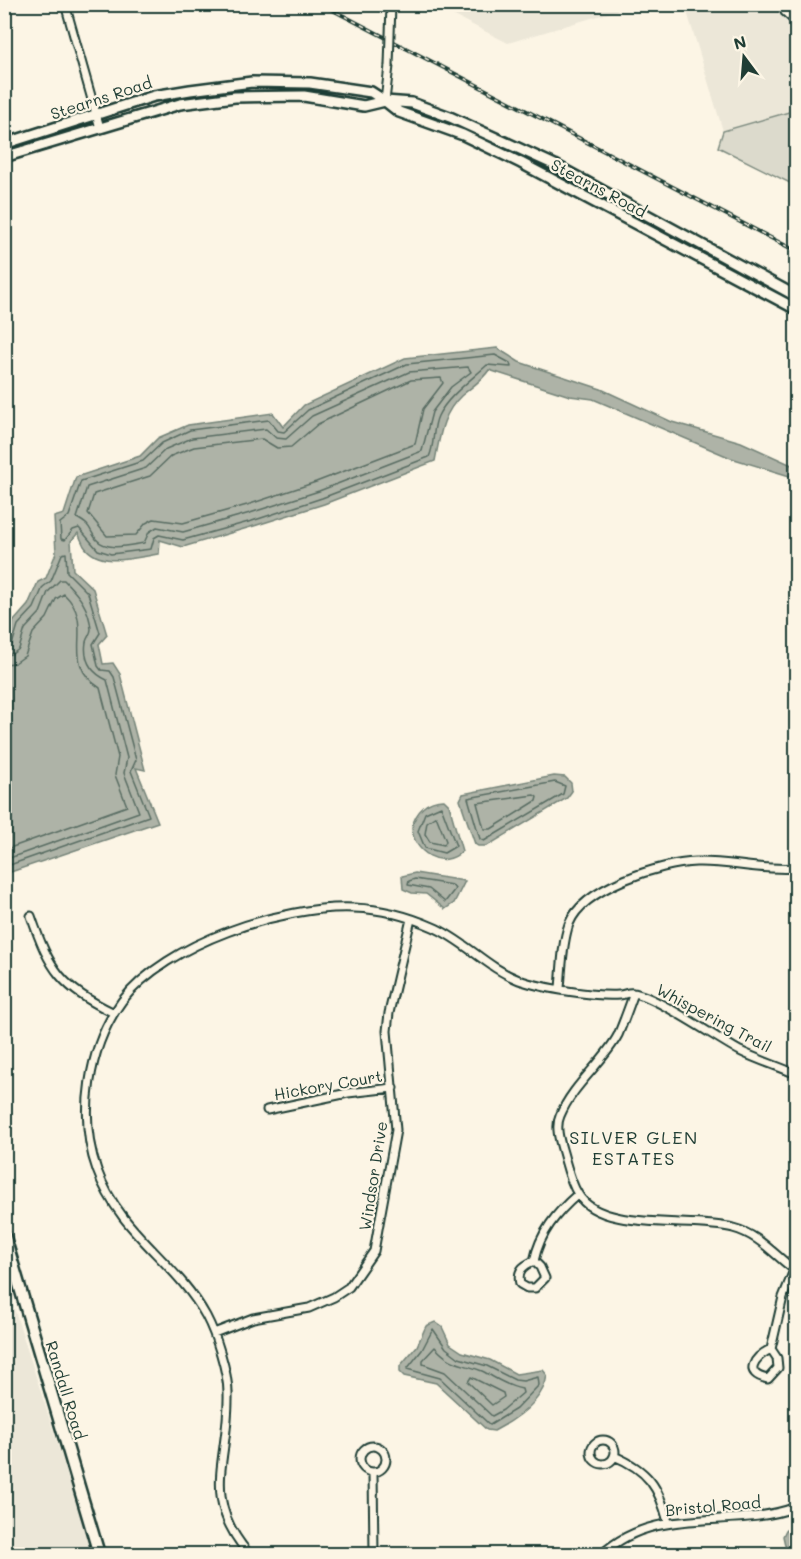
<svg xmlns="http://www.w3.org/2000/svg" width="801" height="1559" viewBox="0 0 801 1559" font-family="Mali,sans-serif">
<rect width="100%" height="100%" fill="#fcf5e5"/>
<filter id="ink" filterUnits="userSpaceOnUse"><feTurbulence type="fractalNoise" baseFrequency=".0167" numOctaves="2"/><feDisplacementMap in="SourceGraphic" scale="12" xChannelSelector="R" yChannelSelector="G"/><feConvolveMatrix kernelMatrix="1 2 1 2 8 2 1 2 1" color-interpolation-filters="sRGB"/></filter>
<g filter="url(#ink)">
<path fill="#ece7d8" d="M433,5H635L508,43Z
M685,5H796V110L723,131Z
M4,1280H5L93,1554H5Z"/>
<path fill="#dcdacc" stroke="#7e8c80" stroke-width="1.5" d="M796,110V186L718,147L723,131Z"/>
<path fill="#aeb3a7" stroke="#758479" stroke-width="1.5" d="M497,348L519,362L601,389L672,422L741,442L796,467V478L731,458L593,399L570,396L489,370C482,381 471,387 461,396C442,414 440,436 435,461L324,504L254,526L183,547L160,540L159,554C136,557 100,569 84,546C82,542 80,537 78,533L71,541L73,570L93,589L107,635L99,644L103,664L113,663L120,674L145,770L136,768L158,822L5,874V643L8,641L13,622L28,605L38,582L46,578L56,553L54,517L64,514L76,477L140,456L158,438L188,425L273,413L283,427L304,405L405,358Z
M554,776L565,777L571,783L572,791L567,798L487,846H478L475,844L460,800L463,794Z
M444,800L449,805L462,851C443,871 412,852 412,827C416,811 427,800 444,800Z
M415,873L465,881L454,903L445,909L426,894L412,893L403,889L402,876Z
M435,1322L442,1327L450,1344L462,1352L490,1360L516,1374L543,1370L547,1375C544,1401 515,1420 494,1431L487,1430L436,1383L404,1376L400,1372V1366L417,1346L426,1326Z
M796,1527V1554H787L783,1536L786,1530Z"/>
<g fill="none" stroke-linecap="round" stroke-linejoin="round">
<path stroke="#586c62" stroke-width="1.5" d="M495,355L510,363L511,367L487,365C472,379 447,397 438,416C432,428 435,445 429,457L322,498L252,521L183,540L159,535L154,538L151,549L111,554L98,550L79,528L73,530L65,540L61,539L60,523L69,516L81,481L143,461L162,443L190,430L269,420L278,431L284,432L308,410L407,364Z
M468,367L471,372L451,387L432,412L422,451L319,491L250,513L183,532L157,527L149,532L144,543C130,545 107,552 96,539C88,527 91,526 77,518L87,487L146,468L166,449L192,438L266,429L276,438L286,439L312,416L409,372Z
M441,378L443,383L423,409L415,444L316,482L247,505L183,523L154,519L146,523L136,535L107,536L88,513L94,494L150,476L171,456L194,447L262,439L277,448L291,447L318,424L411,380Z
M4,648L12,645L18,625L34,608L43,587L51,581L62,554L66,553L67,572L88,593L100,633L93,644L98,666L101,670L110,671L114,677L136,760L131,771L149,816L4,867
M4,655L12,654L19,649L25,629L40,613L48,592L60,580H64C78,595 89,606 91,629C91,634 87,637 86,642C83,661 92,673 107,680L127,758L124,773L139,812L4,860
M4,664L15,663L25,656L33,633L47,618L56,599L64,594C98,626 57,660 100,688L118,757L115,775L127,806L4,850
M555,782L565,786L563,794L494,835L484,841L480,839L468,798Z
M534,795L537,797L536,801L491,829H484L477,803Z
M441,806L456,846L444,853L425,848L418,831L425,813Z
M436,816L446,841L444,845L430,842L425,834L427,822Z
M415,879L452,885L455,889L445,902L429,889L408,885L409,881Z
M433,1329L446,1348L459,1358L487,1366L515,1380L523,1381L538,1377L539,1385L516,1409L490,1425L440,1378L407,1369L422,1350Z
M435,1347C452,1366 460,1362 482,1371C496,1378 506,1386 522,1389L523,1393L503,1410L492,1416L445,1372L423,1364V1360Z
M471,1377L503,1393L504,1397L492,1405L468,1382Z"/>
<g stroke="#1f3d34" stroke-width="11">
<path id="street" d="M65,4L100,128
M782,4L785,12L796,22
M385,101L389,66
M31,916C50,971 61,987 114,1013
M560,988C562,967 562,944 569,924C583,888 660,863 696,862C730,861 761,871 796,868
M634,993C629,1007 624,1021 618,1035C604,1062 573,1084 560,1116C554,1129 562,1147 565,1160C568,1171 572,1185 578,1194C600,1233 695,1217 733,1228C760,1235 775,1256 796,1271
M267,1110L348,1093L393,1088
M534,1261C522,1266 517,1271 520,1284L527,1288H535L545,1278L540,1267L534,1261C540,1233 556,1213 578,1194
M214,1333L253,1318L309,1308L334,1297L349,1287L374,1251L396,1130L387,1031L389,1013L411,919
M771,1349C754,1357 742,1374 768,1379L778,1368L777,1358L771,1349L783,1297L794,1270
M591 1452a12 12 0 1 1 24 0a12 12 0 1 1-24 0Z
M360 1459a13 13 0 1 1 26 0a13 13 0 1 1-26 0Z
M614,1456C648,1470 659,1487 668,1522
M373,1472L374,1554
M249,1554C199,1496 230,1459 228,1393C228,1372 216,1335 206,1316C176,1261 120,1234 97,1170C78,1117 88,1047 122,1001C166,943 283,905 354,908C381,909 408,916 433,927C464,940 487,968 519,980C541,988 597,997 619,995C624,995 628,992 633,993C652,994 718,1039 740,1051C758,1060 778,1066 796,1074
M602,1554C657,1503 732,1531 796,1507"/>
</g>
<g stroke="#1f3d34" stroke-width="14">
<path id="secondary" d="M4,144L154,96L190,90L252,82L310,83L371,92L385,101L412,103L450,117L555,165L796,296
M4,157L180,104L235,97L304,96L364,106L385,101L399,112L463,135L521,163L796,309"/>
</g>
<g stroke="#1f3d34" stroke-width="15">
<path id="primary" d="M4,1234L99,1554"/>
</g>
<use href="#street" stroke="#fcf5e5" stroke-width="7"/>
<use href="#secondary" stroke="#fcf5e5" stroke-width="9"/>
<use href="#primary" stroke="#fcf5e5" stroke-width="10"/>
<g stroke="#1f3d34" stroke-width="4">
<path id="rail" d="M321,4L796,251"/>
</g>
<use href="#rail" stroke="#fcf5e5" stroke-width="1.5" stroke-dasharray="4.5" stroke-linecap="butt"/>
<g stroke="#1f3d34" stroke-width="11" stroke-linecap="butt">
<path id="street-bridge" d="M389,66L391,4"/>
</g>
<use href="#street-bridge" stroke="#fcf5e5" stroke-width="7"/>
</g>
</g>
<g text-anchor="middle" stroke-width="4.5" stroke-linejoin="round" paint-order="stroke">
<g font-size="16" fill="#1f3d34" stroke="#fcf5e5">
<text transform="translate(101 98) rotate(-18)" y="6">Stearns Road</text>
<text transform="translate(599 188) rotate(28)" y="6">Stearns Road</text>
<text transform="translate(714 1018) rotate(28)" y="6">Whispering Trail</text>
<text transform="translate(328 1085) rotate(-10)" y="6">Hickory Court</text>
<text transform="translate(373 1176) rotate(-81)" y="6">Windsor Drive</text>
<text transform="translate(66 1390) rotate(73)" y="6">Randall Road</text>
<text transform="translate(713 1506) rotate(-5)" y="6">Bristol Road</text>
</g>
<g font-size="18" letter-spacing="1.5" fill="#1f3d34" stroke="#fcf5e5">
<text x="634" y="1144">SILVER GLEN<tspan x="634" dy="21">ESTATES</tspan></text>
</g>
</g>
<rect width="801" height="1559" fill="none" stroke="#fcf5e5" stroke-width="24"/>
<rect x="12" y="12" width="777" height="1535" fill="none" stroke="#1f3d34" stroke-width="2" filter="url(#ink)"/>
<g transform="translate(744 57) rotate(344)" stroke="#fcf5e5" stroke-width="4.5" paint-order="stroke">
<path d="M0-4.5L10 22L0 15L-10 22Z" fill="#1f3d34"/>
<text y="-9" font-size="16" font-weight="bold" text-anchor="middle" fill="#1f3d34">N</text>
</g>
</svg>
